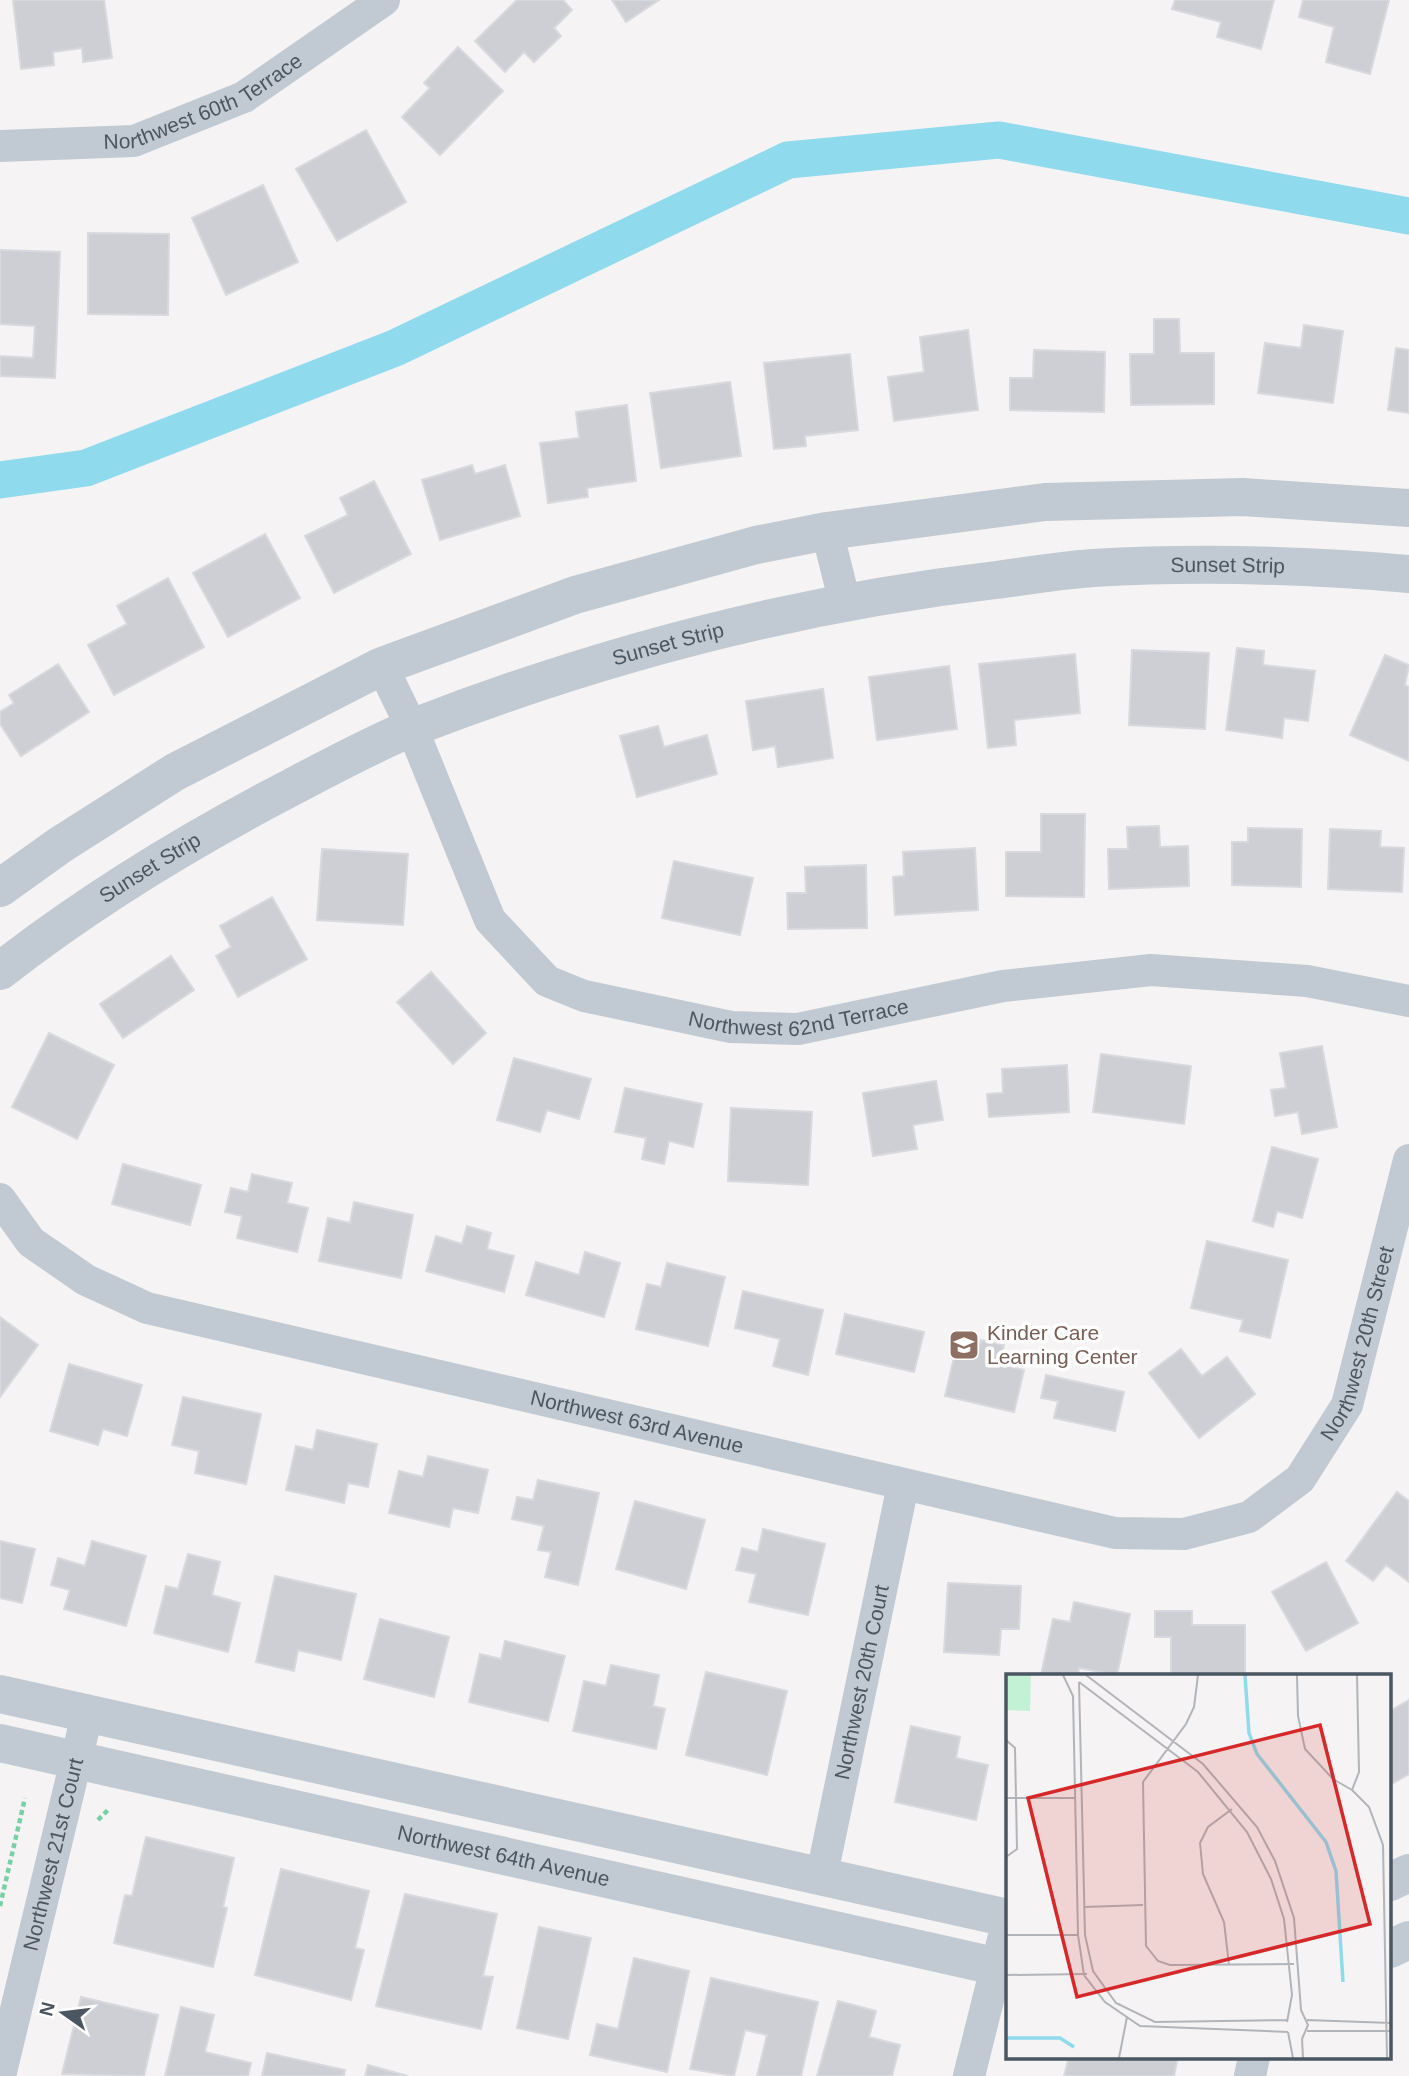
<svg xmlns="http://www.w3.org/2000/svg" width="1409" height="2076" viewBox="0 0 1409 2076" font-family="Helvetica,sans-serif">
<rect width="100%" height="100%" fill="#f5f3f3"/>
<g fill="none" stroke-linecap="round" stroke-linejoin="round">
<path stroke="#90daee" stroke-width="37" d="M0,480L86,468L395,348L788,160L999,140L1409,216"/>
</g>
<path fill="#cdcfd5" stroke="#d7d9de" stroke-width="2" d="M13,0H104L112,58L83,62L82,48L53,52L54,65L21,69Z
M517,0H563L572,10L554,28L561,36L534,62L524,52L505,72L475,41Z
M612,0H659L626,22Z
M1175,0H1274L1261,49L1217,37L1221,22L1172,9Z
M1303,0H1389L1370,74L1326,62L1334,27L1299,17Z
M458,47L503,91L440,155L402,117L430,88L424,83Z
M366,130L406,202L337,241L296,169Z
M263,185L298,262L226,295L192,218Z
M88,233L169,234L168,315L88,314Z
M0,250L60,252L55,378L0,376V356L33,358L35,326L0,324Z
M1154,319H1179L1180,353H1214V404L1131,405L1130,354H1154Z
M1304,325L1343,331L1333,403L1258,393L1265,343L1301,348Z
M968,330L978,410L894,421L888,377L924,372L920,337Z
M1396,348L1409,350V413L1388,410Z
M1034,350L1105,352L1104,412L1010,410V378H1033Z
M850,354L858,430L805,436L806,446L774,449L764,363Z
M730,382L741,456L661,468L650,393Z
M627,405L636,481L587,488L588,497L548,503L540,443L579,438L576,412Z
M472,465L475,474L505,465L520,516L440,540L422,480Z
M374,481L411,554L334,593L305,536L348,515L340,498Z
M265,534L300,598L228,637L193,573Z
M168,578L204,647L114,695L88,645L127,624L117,606Z
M1237,648L1264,651L1263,665L1315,671L1308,721L1284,718L1282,738L1226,730Z
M1132,650L1209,653L1205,729L1129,725Z
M1075,654L1080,713L1014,720L1016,745L988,748L979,664Z
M1385,655L1409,665L1405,685L1409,687V761L1350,735Z
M58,664L89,712L21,756L0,724V712L14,703L9,695Z
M949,666L957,729L877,740L869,677Z
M823,689L833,758L778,767L775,746L753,750L746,701Z
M658,726L664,747L707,735L717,774L637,797L620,736Z
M1041,814H1085L1084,897L1006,896V852H1041Z
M1159,826L1160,847L1188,846L1189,886L1109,889L1108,849H1128L1127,827Z
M1248,828L1302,829L1301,887L1232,885V842H1248Z
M1330,829L1381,831L1380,847L1404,848L1402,892L1328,889Z
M975,848L978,910L895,915L893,877L904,876L903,852Z
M322,849L408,854L403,925L317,920Z
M674,861L753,878L740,935L662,918Z
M866,865L867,928L788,929L787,893H806L805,867Z
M272,897L307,959L238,997L216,956L231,947L220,926Z
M171,956L194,990L123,1038L100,1004Z
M431,972L486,1033L453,1064L397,1002Z
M49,1033L114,1065L77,1139L12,1107Z
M1322,1046L1337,1127L1302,1134L1298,1112L1275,1116L1271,1090L1286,1088L1280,1053Z
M1101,1054L1191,1066L1184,1124L1093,1112Z
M514,1058L591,1079L579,1119L547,1110L540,1132L497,1120Z
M1067,1065L1069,1112L989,1117L987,1094L1003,1093L1002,1069Z
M936,1081L943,1120L913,1125L917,1149L873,1156L863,1093Z
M625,1088L702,1104L693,1147L669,1141L664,1164L642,1159L646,1138L615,1132Z
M731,1108L812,1112L808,1185L728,1181Z
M1272,1147L1318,1159L1302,1218L1277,1211L1273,1227L1253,1221Z
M123,1164L201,1185L190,1225L112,1204Z
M252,1174L292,1183L287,1203L308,1208L297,1252L237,1238L242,1216L225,1212L231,1188L248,1192Z
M354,1202L413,1215L401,1278L319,1261L328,1218L350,1223Z
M467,1226L491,1233L487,1249L514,1256L504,1292L426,1271L436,1236L462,1244Z
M1207,1241L1288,1260L1270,1338L1240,1331L1243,1320L1191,1308Z
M585,1252L620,1263L604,1317L526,1295L536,1262L579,1275Z
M667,1263L725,1277L708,1346L636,1329L647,1284L661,1287Z
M743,1291L823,1310L808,1375L773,1366L780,1339L735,1328Z
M845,1314L924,1332L914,1372L836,1354Z
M0,1317L38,1345L0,1397Z
M981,1340L1004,1345L999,1364L1024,1370L1014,1412L945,1396L955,1353L977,1358Z
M1181,1349L1202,1376L1227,1357L1255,1394L1199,1438L1149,1373Z
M69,1364L142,1385L127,1436L103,1429L98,1445L50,1431Z
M1046,1375L1124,1392L1115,1431L1054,1418L1058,1401L1041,1398Z
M183,1397L261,1414L246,1484L195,1473L199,1451L172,1445Z
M317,1430L377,1444L368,1487L348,1483L344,1503L286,1490L296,1446L313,1450Z
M428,1456L488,1470L478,1513L453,1508L449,1527L389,1513L399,1471L423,1477Z
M538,1480L599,1493L578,1585L545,1577L551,1552L538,1550L544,1526L512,1519L517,1497L533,1500Z
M1397,1492L1409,1501V1582L1386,1565L1373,1581L1346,1561Z
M635,1501L705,1520L686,1589L616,1569Z
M763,1529L825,1544L808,1615L749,1602L756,1574L736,1570L742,1548L758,1552Z
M0,1541L35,1549L22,1603L0,1598Z
M92,1541L146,1556L126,1626L64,1609L70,1590L51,1585L58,1558L85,1566Z
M188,1554L220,1562L212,1595L240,1603L228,1652L154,1633L166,1586L178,1589Z
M1326,1562L1358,1623L1306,1651L1272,1592Z
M275,1576L356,1594L341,1660L298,1650L294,1671L256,1662Z
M948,1583L1021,1586L1019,1629H1001L999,1655L944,1652Z
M1074,1602L1130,1614L1117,1675L1079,1668L1078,1675H1041L1053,1619L1070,1622Z
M1155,1611H1192V1625H1245V1675L1171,1674V1637H1155Z
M380,1619L449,1637L434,1697L364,1679Z
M505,1641L565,1656L548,1721L469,1702L480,1654L501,1659Z
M611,1665L659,1675L653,1706L665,1709L656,1749L573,1731L584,1681L606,1686Z
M706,1672L787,1691L767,1775L686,1755Z
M1409,1700V1774L1390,1785V1711Z
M911,1726L960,1737L956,1758L988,1765L976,1820L895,1802Z
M146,1837L234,1858L223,1907L227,1908L213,1967L114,1943L125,1895L132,1896Z
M281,1869L369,1891L355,1948L364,1950L351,2000L255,1975Z
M405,1894L497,1914L483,1976L493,1977L481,2029L376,2006Z
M539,1927L591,1938L568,2039L517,2028Z
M634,1958L689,1971L667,2072L590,2055L597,2024L618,2029Z
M711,1978L818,2002L801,2076H757L767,2035L745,2030L734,2076L690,2069Z
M81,1997L158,2015L144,2076L62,2074Z
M838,2001L876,2011L869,2037L900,2045L892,2076H817Z
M181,2007L214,2015L205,2052L251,2063L248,2076H165Z
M267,2053L345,2070L344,2076H262Z
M1069,2057H1178L1174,2076H1064Z
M368,2065L408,2076H365Z"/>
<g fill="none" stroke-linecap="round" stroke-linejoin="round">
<path stroke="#7ad0a6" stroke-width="4.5" stroke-dasharray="5 3.5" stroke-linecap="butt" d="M98,1820L108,1810
M0,1906L25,1798"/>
<g stroke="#c1cad2" stroke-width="32">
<path id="s1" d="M0,146L134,141L244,97L384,0"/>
<path d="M827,531L845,603"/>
<path id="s2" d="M382,666L412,728L490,920L547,981L584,996L731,1027L798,1029L1003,986L1151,970L1307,981L1409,1001"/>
<path id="s3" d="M0,1199L31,1242L86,1280L147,1308L1115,1533L1184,1534L1249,1517L1300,1479L1347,1405L1409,1160"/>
<path id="s4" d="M821,1879L903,1485"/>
<path id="s5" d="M0,2076L87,1715"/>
<path d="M969,2076L1008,1920"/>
<path d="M1250,2076L1254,2057"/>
</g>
<g stroke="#c1cad2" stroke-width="38">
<path d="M0,888L60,845L175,772L382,666L575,595L756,545L827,531L1045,502L1243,497L1409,508"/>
<path id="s6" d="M0,971C91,900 190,840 292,787C332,766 372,744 414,727C600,655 797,603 996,580C1028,576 1061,570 1093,568C1197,562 1305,565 1409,574"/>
<path d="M0,1694L1008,1918"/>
<path id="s7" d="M0,1743L1008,1969"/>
<path d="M1390,1882L1409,1873"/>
<path d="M1390,1949L1409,1940"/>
</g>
</g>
<defs>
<g id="school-square" transform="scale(1.575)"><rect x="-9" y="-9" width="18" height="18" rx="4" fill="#8d6e63" stroke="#fff"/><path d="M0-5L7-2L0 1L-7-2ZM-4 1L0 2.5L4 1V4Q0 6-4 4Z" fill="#fff"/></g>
</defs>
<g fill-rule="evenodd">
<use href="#school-square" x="964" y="1345"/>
</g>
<g text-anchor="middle" stroke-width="7" stroke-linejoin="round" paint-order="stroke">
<g font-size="21" fill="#4a5661" stroke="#fff">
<text dy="7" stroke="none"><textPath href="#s1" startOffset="212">Northwest 60th Terrace</textPath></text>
<text dy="7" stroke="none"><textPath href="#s6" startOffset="1316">Sunset Strip</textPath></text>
<text dy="7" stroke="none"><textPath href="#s6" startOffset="749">Sunset Strip</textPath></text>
<text dy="7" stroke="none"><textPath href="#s6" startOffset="182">Sunset Strip</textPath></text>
<text dy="7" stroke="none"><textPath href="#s2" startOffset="618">Northwest 62nd Terrace</textPath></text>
<text dy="7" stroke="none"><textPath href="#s3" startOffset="1530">Northwest 20th Street</textPath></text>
<text dy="7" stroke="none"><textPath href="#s3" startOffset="690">Northwest 63rd Avenue</textPath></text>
<text dy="7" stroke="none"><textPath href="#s4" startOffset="201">Northwest 20th Court</textPath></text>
<text dy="7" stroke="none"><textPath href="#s5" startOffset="228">Northwest 21st Court</textPath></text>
<text dy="7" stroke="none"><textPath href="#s7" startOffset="516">Northwest 64th Avenue</textPath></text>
</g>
<g font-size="21" fill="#785e54" stroke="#fff" text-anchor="start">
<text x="987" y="1340">Kinder Care<tspan x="987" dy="24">Learning Center</tspan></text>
</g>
</g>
<g transform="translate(1006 1674)">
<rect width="385" height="385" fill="#f5f3f3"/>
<path d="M0,1H25L24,37L0,36Z" fill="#c3f1d5"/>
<path fill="none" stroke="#90daee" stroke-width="3.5" d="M239,1L243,59L251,80L320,168L330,197L337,308M0,364H54L68,373"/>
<path fill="none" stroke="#b1b4b9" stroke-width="2" d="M57,1L67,22L72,261L78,301L99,328L134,352L282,358M80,1L197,90L251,153L269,187L288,244L295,336L302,351L296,365L297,384M192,1L188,33L180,50L137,108L140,272L152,287L164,291L288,290M291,1L292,42L299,75L327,105L346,116M351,1L353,98L346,116L363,133L377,171L381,384M73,8L79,261L87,297L110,329L149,348L282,346M73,8L192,98L241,158L265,205L278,245L286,321L281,348M0,66L9,74L11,175L0,183M0,124H69M78,233L137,231M0,261H73M223,291L218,248L197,200L194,169L202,153L226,135M0,301L81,300M301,346L385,349M301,357H385M282,358L287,384M113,384L121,343"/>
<path fill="#d62828" fill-opacity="0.15" stroke="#d62828" stroke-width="3.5" d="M314,51L364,250L71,323L22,124Z"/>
<rect width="385" height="385" fill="none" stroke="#4a5661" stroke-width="3.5"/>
</g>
<g transform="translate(63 2013) rotate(284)" stroke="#ffffff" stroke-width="5" paint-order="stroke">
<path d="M0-5L12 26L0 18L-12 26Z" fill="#4a5661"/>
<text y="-10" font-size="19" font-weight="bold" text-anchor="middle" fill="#4a5661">N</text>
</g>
</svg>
